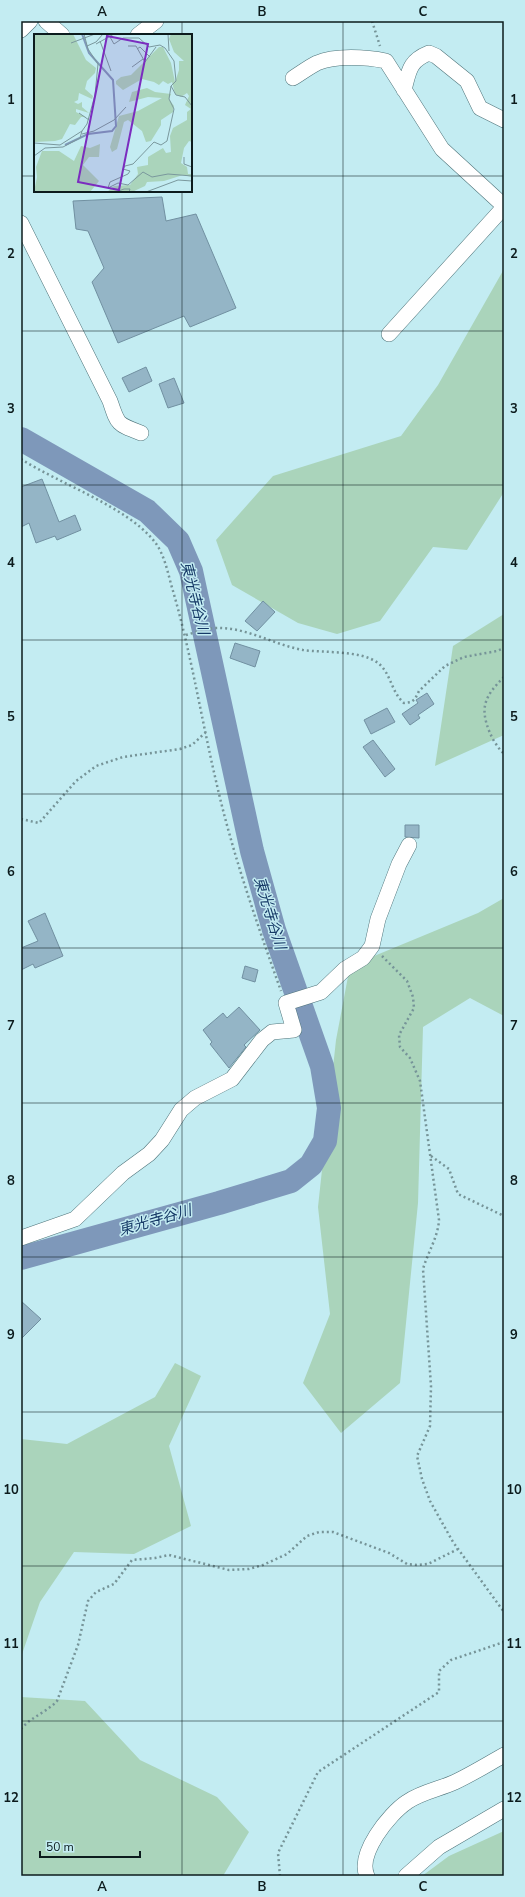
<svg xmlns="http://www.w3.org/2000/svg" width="525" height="1897" viewBox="0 0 525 1897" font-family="'Nunito Sans','Noto Sans JP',sans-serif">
<rect width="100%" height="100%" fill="#c3ecf2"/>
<path fill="#aad4bb" d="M504,269V492L467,550L433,547L380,621L337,634L298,623L232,585L216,540L273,476L401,436L438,385Z
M504,614V735L435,766L453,646Z
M504,898V1016L470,998L423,1027L418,1203L400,1383L341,1433L303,1383L330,1314L318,1207L336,1040L350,966L478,913Z
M175,1363L201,1376L169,1446L191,1526L134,1554L74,1552L40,1602L21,1657V1439L67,1444L155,1397Z
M21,1697L85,1701L140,1760L217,1797L249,1832L223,1876H21Z
M504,1831V1876H422L449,1856Z"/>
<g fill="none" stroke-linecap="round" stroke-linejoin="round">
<path stroke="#7e98ba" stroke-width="24" d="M21,439L147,511L178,541L191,571L252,851L274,930L322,1066L329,1108L325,1141L311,1165L291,1181L219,1203L21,1258"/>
</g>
<path fill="#94b5c6" stroke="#7190a1" d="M162,197L166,221L196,214L236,308L190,327L184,316L118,343L92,282L104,268L88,231L76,229L73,201Z
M146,367L152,381L129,392L122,378Z
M174,378L184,403L168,408L159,384Z
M42,479L59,522L75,515L81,530L57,540L55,536L36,543L29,523L21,527V487Z
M263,601L275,612L257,631L245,621Z
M235,643L260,651L255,667L230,658Z
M427,693L434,704L418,715L420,718L410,725L402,714L418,703L416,700Z
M387,708L395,722L371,734L364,720Z
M373,740L395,769L385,777L363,747Z
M405,825H419V838L405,837Z
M45,913L63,956L35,968L33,964L21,970V948L38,941L28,921Z
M245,966L258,970L255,982L242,978Z
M239,1007L260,1030L244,1045L246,1047L229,1068L210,1044L212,1042L203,1030L223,1013L227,1018Z
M21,1301L41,1319L21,1339Z"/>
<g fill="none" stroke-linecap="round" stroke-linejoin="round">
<g stroke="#4f747a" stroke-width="16">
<path id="minor" d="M46,21L62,35
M21,30L30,21
M138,35L156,21
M293,78C301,73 309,67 317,63C335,55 367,57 386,61L442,149L504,206
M404,90C409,71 409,61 429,53L436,56L467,81L480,108L504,120
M21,223L110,401C118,425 117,424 141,433
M389,334L504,207
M21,1238L75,1219L123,1173L149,1154L162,1140L181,1110L195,1098L232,1079L262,1040L272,1032L294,1030L286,1003L321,992L345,969L363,958L372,946L378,919L399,864L409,845
M367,1876C357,1854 389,1814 407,1802C421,1792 440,1789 455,1782C472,1774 488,1764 504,1755
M406,1876L439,1847L504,1809"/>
</g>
<path stroke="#769498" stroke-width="2.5" stroke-dasharray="2 3" stroke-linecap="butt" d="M372,21L380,46
M21,459C60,484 127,507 154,541C165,554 168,575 173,591C191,653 201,717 216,781C232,852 256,921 281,991
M186,635C197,632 210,627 221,628C250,629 275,645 303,650C324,653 361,650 378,663C391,673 391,692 404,703L411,702L415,699L419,691L445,666L464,657L497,651L504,648
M504,677C485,696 479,707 490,733C493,740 498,748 504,754
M21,819L39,823L76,781L96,766L123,757L180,749L192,745L206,732
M382,956L407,981L413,997L414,1008L399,1035L400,1047L410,1058L420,1081L439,1220C438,1237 428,1252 423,1269L431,1386L430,1426L417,1456L422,1479L430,1501L453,1542L504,1612
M431,1156L449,1169L458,1194L504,1216
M21,1729C31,1717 47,1712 57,1701L78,1645L88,1601L96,1592L114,1584L132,1560L155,1558L169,1555L229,1570L249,1569L263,1565L287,1554L307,1536L319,1532H333L389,1553L407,1564L417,1565L428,1564L458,1549
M280,1876L278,1853L318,1772L439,1692V1671L451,1660L504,1642"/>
<use href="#minor" stroke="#fff" stroke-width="15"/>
</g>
<path fill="none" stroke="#0c1b1d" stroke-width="1" stroke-opacity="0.55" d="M182,21V35M343,21V1876M21,176H35M191,176H504M182,191V1876M21,331H504M21,485H504M21,640H504M21,794H504M21,948H504M21,1103H504M21,1257H504M21,1412H504M21,1566H504M21,1721H504"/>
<g text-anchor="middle" stroke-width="3" stroke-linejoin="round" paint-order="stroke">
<g font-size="15" font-style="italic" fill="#163966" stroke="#c3ecf2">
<text transform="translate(195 598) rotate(76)" y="5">東光寺谷川</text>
<text transform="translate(270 913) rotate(73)" y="5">東光寺谷川</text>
<text transform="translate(155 1220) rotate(-16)" y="5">東光寺谷川</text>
</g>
</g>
<g transform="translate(34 34)">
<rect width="158" height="158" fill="#c3ecf2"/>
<path d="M0,0H39L52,26L62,34L61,39L53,47L51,55L59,62L58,65L45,59L44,66L40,68L44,70L48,68V73L55,79L42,75V78L52,83H47L41,91L36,90L28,105L21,107L0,108ZM137,0H158V108L155,107L150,114L147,129L153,133L154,140H158V143L149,141L130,147L113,148L111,152L98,158H73L80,152L96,151L104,140L103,133L114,131V123L129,114L132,119L137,118L136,102L139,94L153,86V78L157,75L151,71L155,62L153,59L147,63L141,60L138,48L134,50L129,47L125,51L120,48L108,45L89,56L82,50V47L87,43L97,41L125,13H129L137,29L141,48L145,36V27H150L140,18L135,5ZM113,54L121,58L137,60L135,65L140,72L139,78L127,86V91L117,107L112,108L108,97L94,86L90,88L83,115L78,118L76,113L85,82L104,77L128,64L114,63L95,68L98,58ZM66,110L65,123H55L49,131L65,147L56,158H0L3,143L2,133L8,117H25L40,127L47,112L56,114Z" fill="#aad4bb"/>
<path fill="none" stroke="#7e98ba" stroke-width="2" d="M31,111L54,100L78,97L82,92L79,46L55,19L48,0"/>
<path fill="none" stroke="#7a989d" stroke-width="1" d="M134,0L135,17M76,3L80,10L89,4H105L115,13L126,11L131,14L140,27L142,47L137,52M66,7L77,37M37,9L61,0M62,10L80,0M53,12L62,8L69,0M94,12H102L111,28L122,13M103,15L106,13L116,23M98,33L109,25M137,52L142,61L151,63L158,72M45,79L55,86M48,100L60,97L80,86L92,73M0,109L26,111L48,97L53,90L61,61L64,30L54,15L50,0M0,122L11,114L29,113L46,104L48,97M150,123V130L158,133M89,135L96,137L94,140L76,148L74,154L84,149L94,151L109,138L118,143L134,140L158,142M89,135L91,132L99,130L120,108L127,111L133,107L140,75L135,65L137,52M82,158L90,155H96L95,158M112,158L144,146L158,147"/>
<path fill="#7b2cbf" fill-opacity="0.15" stroke="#7b2cbf" stroke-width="2" d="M73,2L114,10L85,156L44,148Z"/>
<rect width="158" height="158" fill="none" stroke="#0c1b1d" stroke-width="2"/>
</g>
<rect width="525" height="1897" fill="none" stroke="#c3ecf2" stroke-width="44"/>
<path d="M40 1851v6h100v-6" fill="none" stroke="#0c1b1d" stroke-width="2"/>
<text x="46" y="1851" font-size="12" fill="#0c1b1d" stroke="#c3ecf2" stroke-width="3" paint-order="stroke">50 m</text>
<rect x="22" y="22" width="481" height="1853" fill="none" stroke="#0c1b1d" stroke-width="1.5"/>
<g font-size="13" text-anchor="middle" font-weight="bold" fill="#0c1b1d">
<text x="102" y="16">A</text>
<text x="262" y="16">B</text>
<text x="423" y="16">C</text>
<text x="11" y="104">1</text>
<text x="514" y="104">1</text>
<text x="11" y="258">2</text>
<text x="514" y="258">2</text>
<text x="11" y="413">3</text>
<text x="514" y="413">3</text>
<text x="11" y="567">4</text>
<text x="514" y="567">4</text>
<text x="11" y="721">5</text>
<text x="514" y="721">5</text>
<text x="11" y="876">6</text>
<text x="514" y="876">6</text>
<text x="11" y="1030">7</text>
<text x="514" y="1030">7</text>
<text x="11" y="1185">8</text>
<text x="514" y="1185">8</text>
<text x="11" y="1339">9</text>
<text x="514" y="1339">9</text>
<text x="11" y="1494">10</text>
<text x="514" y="1494">10</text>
<text x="11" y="1648">11</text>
<text x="514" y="1648">11</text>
<text x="11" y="1802">12</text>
<text x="514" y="1802">12</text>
<text x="102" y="1891">A</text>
<text x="262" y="1891">B</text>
<text x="423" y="1891">C</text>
</g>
</svg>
